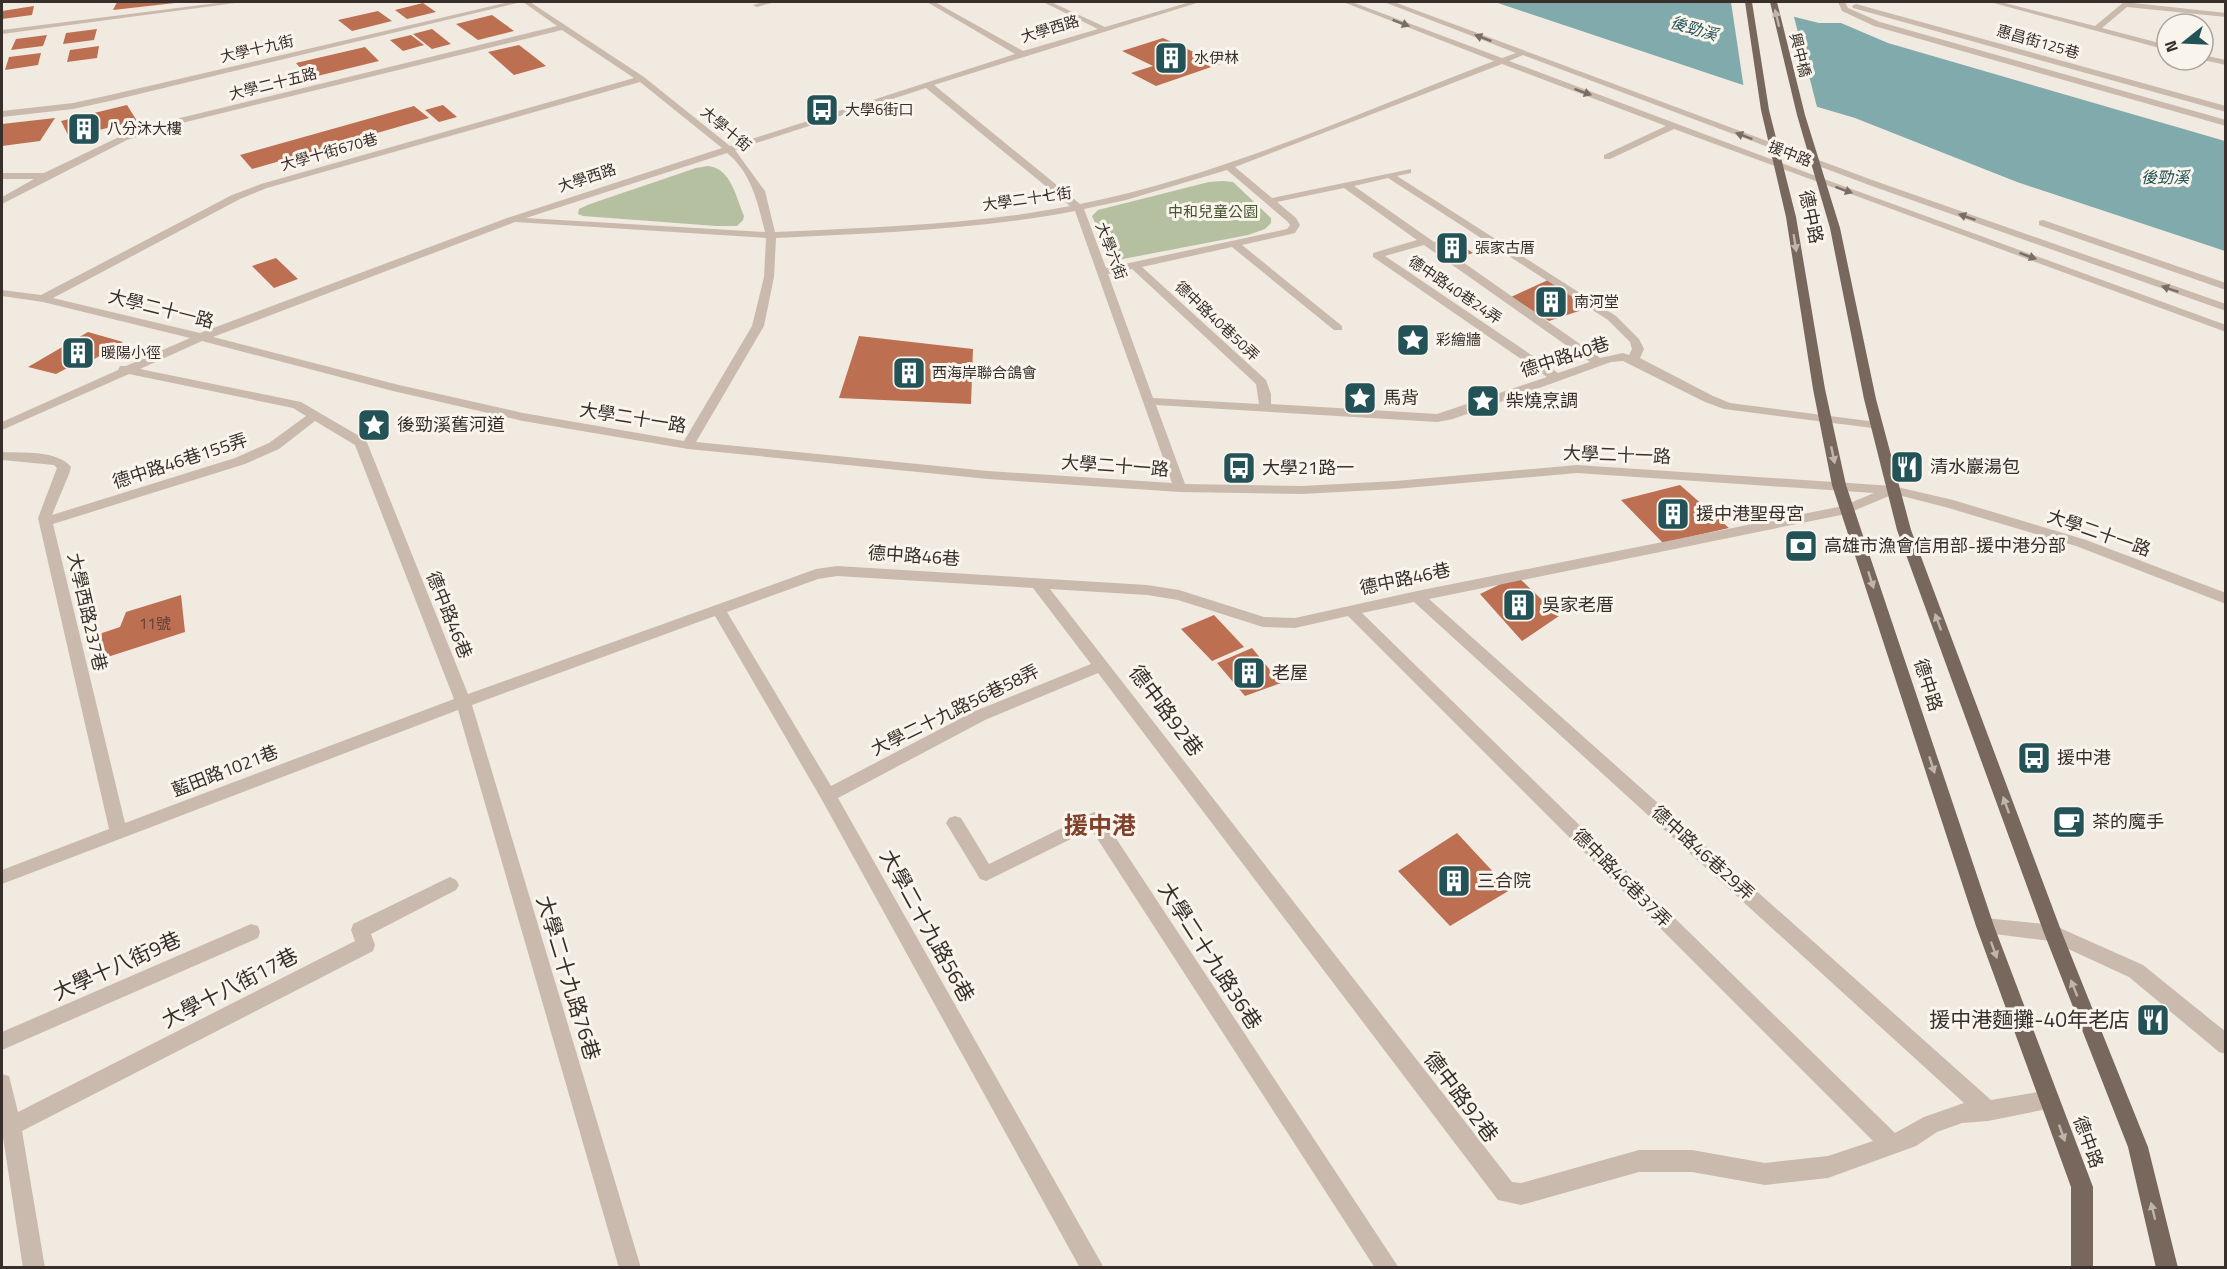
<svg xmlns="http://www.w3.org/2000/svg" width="2227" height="1269" viewBox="0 0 2227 1269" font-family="'Titillium Web','Noto Sans TC',sans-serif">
<rect width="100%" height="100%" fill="#f1eae0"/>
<path fill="#b5c0a1" d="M708,166C731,168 736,197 744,216L743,220L737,226H716L583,216L578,214L579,209L590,204L696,168Z
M1223,181L1233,182L1271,218V223L1265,229L1248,235L1123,259L1110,257L1092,216L1098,210L1209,182Z"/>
<path fill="#81aaad" d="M1495,2H1736L1819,23H1841L1888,43L2225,141V251L2017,182L1855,118L1740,84Z"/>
<path fill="#f1eae0" d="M1731,2H1748L1793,13L1818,111L1744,89Z"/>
<path fill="#bd6f52" d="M117,2H175V3L113,10Z
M423,3L436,12L407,19L395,10Z
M34,6L32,15L2,19V11Z
M378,11L392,21L352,31L338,20Z
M492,15L514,31L478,40L456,24Z
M97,29L94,40L63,44L66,33Z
M432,29L451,44L432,49L413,34Z
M47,35L43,46L11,50L16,39Z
M411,35L424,45L403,51L390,40Z
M1163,38L1220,64L1156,86L1131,73L1153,66L1122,51Z
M519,45L532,55L546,66L514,75L488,52Z
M99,46L97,58L67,62L70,50Z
M365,47L379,61L309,78L296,63Z
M41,53L38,65L5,70L9,57Z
M127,105L137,121L69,137L61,121Z
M443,105L457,117L439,122L425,110Z
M414,106L429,118L252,169L240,155Z
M55,118L40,141L2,146V124Z
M1449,237L1473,253L1453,259L1431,244Z
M276,258L298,279L274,288L252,266Z
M1548,280L1591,307L1549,321L1511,297Z
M88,332L123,342L81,367L73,365L56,374L28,367Z
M859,336L973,349L971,404L839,398Z
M1680,485L1729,528L1663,543L1621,500Z
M1517,576L1559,616L1522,641L1480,594Z
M181,595L185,632L89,663L102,633L120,627L126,612Z
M1214,615L1244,647L1212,661L1181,629Z
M1252,648L1281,683L1245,696L1217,663Z
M1457,833L1510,890L1450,926L1398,871Z"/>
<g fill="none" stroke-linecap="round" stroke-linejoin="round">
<path fill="#c9baad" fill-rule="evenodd" d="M225,2H243L2,34V30Z
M509,2H521L110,101L73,109L2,117V111L73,103L110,95Z
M523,2H530L644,77L730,146L1015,54L927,2H935L1023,51L1098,29L1043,2H1051L1105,27L1190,2H1200L934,85L1080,204C1223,175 1358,113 1494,61L1343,2H1352L1502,58L1516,53L1384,2H1394L1875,181L2226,304V311L1869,185L1523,55L1509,61L1824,179L2226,325V332L1674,129L1610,159H1604V155L1666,126L1502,64L1235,167L1272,198L1411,169V173L1397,176L1616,316L1639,339L1644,349L1640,358L1713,396L1730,403L1876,422L1880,423L1882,426L1880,429L1724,409L1705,402L1623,361L1611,362L1453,419L1437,422L1156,405L1185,484L1302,486L1395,481L1577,465L1893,486L1953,500L2086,540L2226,593V604L2076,546L1945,507L1894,494L1846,514L1429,599L1991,1100L2050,1090L2057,1093L2060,1100L2057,1107L1988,1121L1962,1123L1937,1132L1916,1146L1828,1178L1765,1185L1692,1172H1639L1521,1205L1498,1200L1098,673L985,720L838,798L1104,1268H1080L822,800L715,616L472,705L641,1268H619L458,710L2,884V870L109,829L38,518L57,468L54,465L2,460V452C22,453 58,450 71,467L69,474L52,515L235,458L269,443L306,416L293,408L129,374L2,430V422L118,370L120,366H126L190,338L43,302L2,296V290L41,295L232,195L261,184L634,78L562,30L186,122L127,140L2,204V197L34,179H2V173H44L121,136L180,118L557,26ZM640,82L722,148L507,218L200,333L53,298L240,199L267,188ZM926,88L1070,206C973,225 873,227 775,232L765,191L735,150ZM727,153C751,172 758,203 765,232L526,218ZM1227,170L1288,222L1290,225L1287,229L1106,268L1084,209L1126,200ZM1388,178L1608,320L1630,342L1632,349L1629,355L1623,353L1600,358L1354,186ZM1344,188L1417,240L1373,253V257L1547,377L1437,414L1271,404V394L1266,380L1142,267L1232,247L1334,330H1342V326L1242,245L1295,233L1300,225L1296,218L1277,202ZM1075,211L1172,483L988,471L696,442L764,326L774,277L776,238C876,233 977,230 1075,211ZM515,222L766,238L764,277L752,326L684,441L523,413L399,385L213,337ZM1424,245L1590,362L1558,373L1385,256ZM1132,269L1256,384L1259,404L1153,398L1108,274ZM202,341L393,391L523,421L688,449L988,479L1180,492L1302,494L1395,489L1577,473L1874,493L1843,506L1417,591L1295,618L1264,617L1179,590L1147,585L837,566L816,569L468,694L366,440L301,402L140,369ZM315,421L355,445L454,699L125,823L53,524L245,464L279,449ZM837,576L1033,588L1091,664L973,712L831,786L727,612L818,579ZM1050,589L1147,595L1178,600L1263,627L1295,628L1348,616L1873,1141L1828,1156L1765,1163L1692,1150H1639L1521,1183L1512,1182ZM1414,602L1964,1103L1924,1117L1895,1133L1362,613Z
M763,2H775L757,7L753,5Z
M1838,2H1845L1848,8L1880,22L2226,120V126L1874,26L1842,11Z
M1990,2H2001L2095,26L2124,2L2226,13V17L2127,7L2102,28L2167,45V50Z
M1856,4L2226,106V112L1853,8L1852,6Z
M2203,55L2226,60V65L2203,60Z
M2043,220L2226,283V290L2039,225V221Z
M1094,812L1100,814L1399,1268H1375L1091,829L986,881L980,879L946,823L949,818L955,816L961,818L989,864Z
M450,877L456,880L459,885L456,890L371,934L375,945L373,951L22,1131L45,1268H23L2,1131V1074L9,1076L18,1112L355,941L351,930L353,924Z
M1985,918L2053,925L2143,965L2226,1032V1054L2219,1052L2129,977L2051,941L1979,932L1976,926L1979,920Z
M251,924L258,926L260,932L258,938L2,1050V1032Z"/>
<path fill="#78675d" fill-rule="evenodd" d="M1745,2H1752L1769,110L1796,217L1825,389L1846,485L1994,926L2093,1187V1268H2071V1187L1976,926L1832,485L1813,389L1786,217L1761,110Z
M1770,2H1777L1805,115L1840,228L1876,399L1911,530L2062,933L2148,1147L2178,1268H2156L2128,1147L2044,933L1897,530L1864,399L1830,228L1797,115Z"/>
</g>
<defs><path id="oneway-solid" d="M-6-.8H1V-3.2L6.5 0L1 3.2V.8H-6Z" transform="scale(1.5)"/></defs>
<g fill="#bfb5ac">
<use href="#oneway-solid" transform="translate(1777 18) rotate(-104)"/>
<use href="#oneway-solid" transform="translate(1795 243) rotate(81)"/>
<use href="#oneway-solid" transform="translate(1833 455) rotate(78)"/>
<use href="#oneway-solid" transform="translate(1871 580) rotate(72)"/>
<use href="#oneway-solid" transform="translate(1938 622) rotate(-110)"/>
<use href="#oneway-solid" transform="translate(1932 765) rotate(72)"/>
<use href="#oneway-solid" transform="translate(2006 805) rotate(-110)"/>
<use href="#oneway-solid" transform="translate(1994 950) rotate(70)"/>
<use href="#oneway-solid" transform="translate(2074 988) rotate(-112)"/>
<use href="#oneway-solid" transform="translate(2062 1133) rotate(70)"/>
<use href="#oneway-solid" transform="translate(2153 1211) rotate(-104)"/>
</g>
<g fill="#796e66">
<use href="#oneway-solid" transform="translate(1401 23) rotate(21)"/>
<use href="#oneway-solid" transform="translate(1483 38) rotate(-159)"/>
<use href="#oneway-solid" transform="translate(1583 92) rotate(20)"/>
<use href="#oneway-solid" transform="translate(1744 136) rotate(-159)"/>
<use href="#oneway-solid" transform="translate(1844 190) rotate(20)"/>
<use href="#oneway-solid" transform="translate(1967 217) rotate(-161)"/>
<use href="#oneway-solid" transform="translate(2028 256) rotate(20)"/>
<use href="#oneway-solid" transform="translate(2170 289) rotate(-161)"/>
</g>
<defs>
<g id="building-square" transform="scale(1.725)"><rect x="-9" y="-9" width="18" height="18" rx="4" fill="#235257" stroke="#f9f4ec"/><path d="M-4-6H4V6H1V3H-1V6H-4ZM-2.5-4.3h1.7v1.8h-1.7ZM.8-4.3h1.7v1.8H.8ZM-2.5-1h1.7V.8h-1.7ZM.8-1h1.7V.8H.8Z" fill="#fff"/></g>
<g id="bus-square" transform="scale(1.725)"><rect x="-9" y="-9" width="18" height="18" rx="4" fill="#235257" stroke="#f9f4ec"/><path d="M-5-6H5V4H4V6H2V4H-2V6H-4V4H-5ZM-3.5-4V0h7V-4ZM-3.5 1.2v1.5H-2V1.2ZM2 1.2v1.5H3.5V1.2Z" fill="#fff"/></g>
<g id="sight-square" transform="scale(1.725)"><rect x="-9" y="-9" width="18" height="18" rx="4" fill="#235257" stroke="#f9f4ec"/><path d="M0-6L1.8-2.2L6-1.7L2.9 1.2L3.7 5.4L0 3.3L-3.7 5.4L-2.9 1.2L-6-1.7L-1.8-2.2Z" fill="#fff"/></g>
<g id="restaurant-square" transform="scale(1.725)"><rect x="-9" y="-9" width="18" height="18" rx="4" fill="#235257" stroke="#f9f4ec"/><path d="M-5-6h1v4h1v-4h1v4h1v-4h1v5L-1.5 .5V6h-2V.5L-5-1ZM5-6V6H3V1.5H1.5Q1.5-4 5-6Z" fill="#fff"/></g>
<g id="bank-square" transform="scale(1.725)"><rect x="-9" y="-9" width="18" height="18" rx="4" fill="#235257" stroke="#f9f4ec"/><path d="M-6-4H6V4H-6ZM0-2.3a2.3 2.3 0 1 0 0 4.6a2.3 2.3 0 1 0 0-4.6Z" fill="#fff"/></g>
<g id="cafe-square" transform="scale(1.725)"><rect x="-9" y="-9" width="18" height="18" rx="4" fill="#235257" stroke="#f9f4ec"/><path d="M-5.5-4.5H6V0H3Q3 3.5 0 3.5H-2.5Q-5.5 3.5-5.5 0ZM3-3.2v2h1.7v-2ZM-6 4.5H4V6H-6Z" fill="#fff"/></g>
</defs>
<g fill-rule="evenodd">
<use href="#building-square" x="1171" y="58"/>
<use href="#bus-square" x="822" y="110"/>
<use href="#building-square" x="84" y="129"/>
<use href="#building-square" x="1452" y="248"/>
<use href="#building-square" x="1551" y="302"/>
<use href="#sight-square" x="1413" y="340"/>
<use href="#building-square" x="78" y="353"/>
<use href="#building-square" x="909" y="373"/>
<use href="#sight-square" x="1360" y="398"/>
<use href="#sight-square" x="1483" y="401"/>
<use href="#sight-square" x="374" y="425"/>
<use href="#restaurant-square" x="1907" y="467"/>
<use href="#bus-square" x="1239" y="468"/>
<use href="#building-square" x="1673" y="514"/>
<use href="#bank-square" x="1801" y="546"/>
<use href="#building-square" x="1519" y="605"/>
<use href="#building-square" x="1249" y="673"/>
<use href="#bus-square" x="2034" y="758"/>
<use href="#cafe-square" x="2069" y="822"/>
<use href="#building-square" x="1454" y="881"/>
<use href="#restaurant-square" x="2153" y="1020"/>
</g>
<g text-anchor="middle" stroke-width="6" stroke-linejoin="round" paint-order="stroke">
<g font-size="15" fill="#382f2b" stroke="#f9f4ec">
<text transform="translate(1050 29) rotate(-17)" y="5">大學西路</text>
<text transform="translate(2038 42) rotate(16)" y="5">惠昌街125巷</text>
<text transform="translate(257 49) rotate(-13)" y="5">大學十九街</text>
<text transform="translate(1800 55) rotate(76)" y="5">興中橋</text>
<text transform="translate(273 84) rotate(-14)" y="5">大學二十五路</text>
<text transform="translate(726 129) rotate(40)" y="5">大學十街</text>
<text transform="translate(329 152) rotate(-16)" y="5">大學十街670巷</text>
<text transform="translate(1790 154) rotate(21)" y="5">援中路</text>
<text transform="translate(587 178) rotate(-18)" y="5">大學西路</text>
<text transform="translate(1027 199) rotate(-8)" y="5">大學二十七街</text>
<text transform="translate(1111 251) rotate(69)" y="5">大學六街</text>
<text transform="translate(1455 290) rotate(34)" y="5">德中路40巷24弄</text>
<text transform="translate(1217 321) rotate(43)" y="5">德中路40巷50弄</text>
</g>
<g font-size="15" fill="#382f2b" stroke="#f9f4ec" text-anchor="start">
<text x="1194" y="63">水伊林</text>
<text x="845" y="115">大學6街口</text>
<text x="107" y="134">八分沐大樓</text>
<text x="1475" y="253">張家古厝</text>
<text x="1574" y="307">南河堂</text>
<text x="1436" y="345">彩繪牆</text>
<text x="101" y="358">暖陽小徑</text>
<text x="932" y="378">西海岸聯合鴿會</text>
</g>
<g font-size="15" fill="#465430" stroke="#f9f4ec">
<text x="1213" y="217">中和兒童公園</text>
</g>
<g font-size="15" fill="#593f35">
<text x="155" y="629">11號</text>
</g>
<g font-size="16" font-style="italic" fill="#235257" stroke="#f9f4ec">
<text transform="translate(1694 28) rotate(17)" y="6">後勁溪</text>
<text x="2165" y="183">後勁溪</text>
</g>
<g font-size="18" fill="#382f2b" stroke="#f9f4ec">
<text transform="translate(1811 217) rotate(78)" y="6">德中路</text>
<text transform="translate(161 309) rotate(14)" y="6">大學二十一路</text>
<text transform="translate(1565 357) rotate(-18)" y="6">德中路40巷</text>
<text transform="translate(633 418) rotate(9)" y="6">大學二十一路</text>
<text transform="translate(1617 455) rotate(2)" y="6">大學二十一路</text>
<text transform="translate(180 461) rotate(-18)" y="6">德中路46巷155弄</text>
<text transform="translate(1115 466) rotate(4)" y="6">大學二十一路</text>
<text transform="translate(2099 533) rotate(19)" y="6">大學二十一路</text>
<text transform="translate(914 556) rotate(4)" y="6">德中路46巷</text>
<text transform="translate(1405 579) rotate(-12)" y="6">德中路46巷</text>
<text transform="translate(87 612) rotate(77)" y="6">大學西路237巷</text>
<text transform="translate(449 615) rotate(68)" y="6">德中路46巷</text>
<text transform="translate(1928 685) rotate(72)" y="6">德中路</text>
<text transform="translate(955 710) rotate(-26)" y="6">大學二十九路56巷58弄</text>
<text transform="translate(225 771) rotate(-21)" y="6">藍田路1021巷</text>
<text transform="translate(1703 853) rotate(42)" y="6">德中路46巷29弄</text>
<text transform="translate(1622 878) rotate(45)" y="6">德中路46巷37弄</text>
<text transform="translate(2088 1142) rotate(70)" y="6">德中路</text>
</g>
<g font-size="18" fill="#382f2b" stroke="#f9f4ec" text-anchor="start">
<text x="1383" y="404">馬背</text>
<text x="1506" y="407">柴燒烹調</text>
<text x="397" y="431">後勁溪舊河道</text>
<text x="1930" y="473">清水巖湯包</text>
<text x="1262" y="474">大學21路一</text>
<text x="1696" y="520">援中港聖母宮</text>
<text x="1824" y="552">高雄市漁會信用部-援中港分部</text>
<text x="1542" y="611">吳家老厝</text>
<text x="1272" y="679">老屋</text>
<text x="2057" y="764">援中港</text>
<text x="2092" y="828">茶的魔手</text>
<text x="1477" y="887">三合院</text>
</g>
<g font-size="21" fill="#382f2b" stroke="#f9f4ec">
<text transform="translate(1166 711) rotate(53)" y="7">德中路92巷</text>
<text transform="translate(927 926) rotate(61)" y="7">大學二十九路56巷</text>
<text transform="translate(1210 956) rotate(57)" y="7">大學二十九路36巷</text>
<text transform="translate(117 966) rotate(-24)" y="7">大學十八街9巷</text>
<text transform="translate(568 978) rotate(73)" y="7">大學二十九路76巷</text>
<text transform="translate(230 988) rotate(-27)" y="7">大學十八街17巷</text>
<text transform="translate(1461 1097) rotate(53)" y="7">德中路92巷</text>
</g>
<g font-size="21" fill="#382f2b" stroke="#f9f4ec" text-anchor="end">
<text x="2130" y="1027">援中港麵攤-40年老店</text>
</g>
<g font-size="24" font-weight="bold" fill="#81412a" stroke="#f9f4ec">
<text x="1100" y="834">援中港</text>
</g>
</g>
<rect width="2227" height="1269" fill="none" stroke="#382f2b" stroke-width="6"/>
<g transform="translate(2185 42) rotate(252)"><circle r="28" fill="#f9f4ec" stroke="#aca59f" stroke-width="1.5"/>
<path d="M0-4.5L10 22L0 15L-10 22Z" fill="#235257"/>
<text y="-9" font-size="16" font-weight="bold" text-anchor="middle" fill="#382f2b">N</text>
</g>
</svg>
